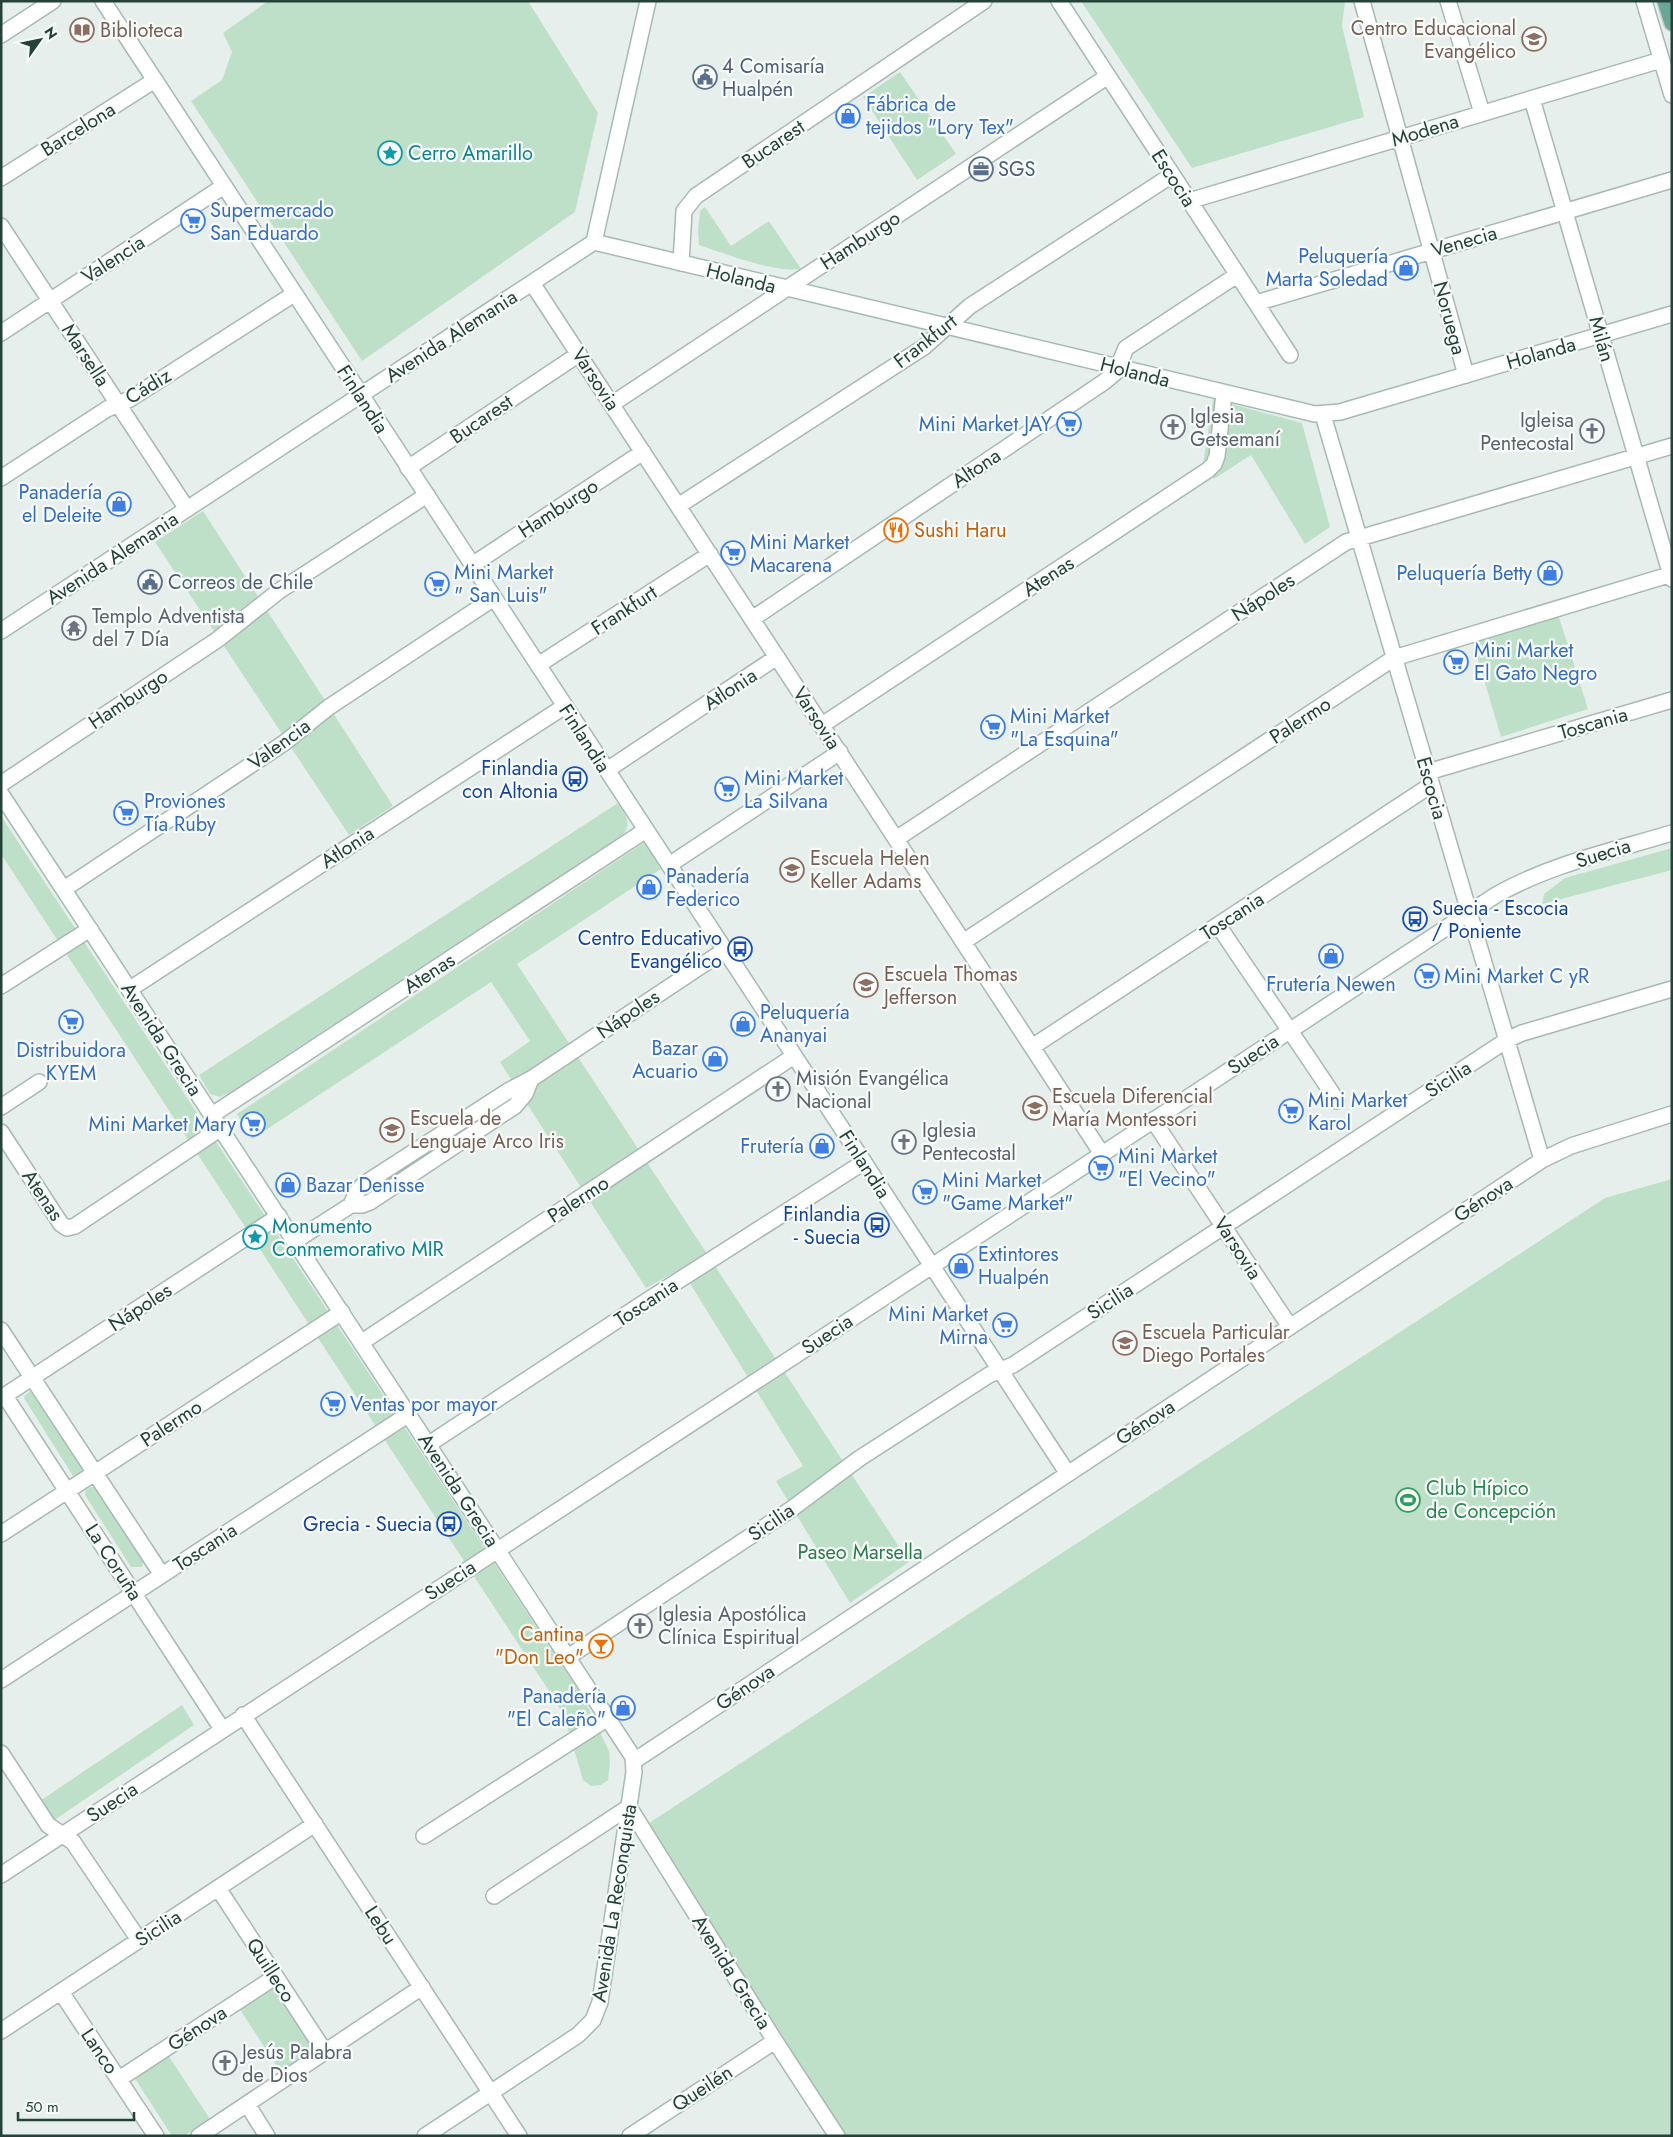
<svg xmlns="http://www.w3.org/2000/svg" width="1673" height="2137" viewBox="0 0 1673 2137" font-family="Jost,sans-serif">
<rect width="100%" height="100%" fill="#e6efeb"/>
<path fill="#bfe0c8" d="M268,1H528L598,113L575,212L362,361L191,101L222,80L232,52L223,33Z
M1081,1H1345L1342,26L1364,117L1192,168Z
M900,72L956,154L917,180L863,97Z
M705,207L731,246L769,221L801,269C774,273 727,254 699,245L698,231L700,211Z
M1213,399L1302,423L1330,527L1305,544L1251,455L1214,479L1203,464Z
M203,511L393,806L349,835L155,542Z
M1558,614L1588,709L1501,737L1472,639Z
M618,803C625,814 634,826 621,836L229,1093L220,1097L210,1094L199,1075Z
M1,816L584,1699L609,1751L610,1763L608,1780L601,1785L591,1786L583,1780L566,1722L557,1703L1,854Z
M645,842L661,869L517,964L909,1562L850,1603L776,1481L803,1466L681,1269L646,1288L500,1062L530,1041L491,982L252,1139L237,1114Z
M1672,848V870L1542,904L1544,894L1565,878Z
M1672,1179V2136H846L643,1827L1605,1198Z
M32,1390L36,1391L85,1468V1472L76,1477L73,1476L24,1398L25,1395Z
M91,1487H97L144,1559L142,1567H131L85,1495L86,1490Z
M182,1705L194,1725L53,1821L40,1801Z
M271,1986L277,1988L314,2049L280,2071L239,2008Z
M168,2055L210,2119L184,2136H172L134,2077Z"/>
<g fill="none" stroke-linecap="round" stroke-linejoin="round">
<g stroke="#a8b8b2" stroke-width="18">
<path id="street" d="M1059,1L1290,355
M1362,1L1466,375
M1448,1L1482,113
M1644,1L1672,95
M1532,99L1672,579
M1,178L155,80
M1189,201L1661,60
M1,226L187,509
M681,263L684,211L696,196L984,1
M532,283L1102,1154
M1256,303L1672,180
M1,333L224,186
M612,404L1108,76
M1323,415L1542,1160
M408,468L579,354
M1,478L107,409L130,399L294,294
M678,506L924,347L970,306L1172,175
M472,565L643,452
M752,619L1104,382L1116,372L1126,348L1237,275
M538,665L710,554
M822,725L1208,470L1214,464L1217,456L1224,394
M607,770L777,657
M1428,772L1672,700
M1,784L217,640L279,591L427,495
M896,839L1346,542L1672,446
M669,865L840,752
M64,889L284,743L329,707L494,598
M1218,925C1257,984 1298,1041 1337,1101
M963,942L1394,658L1672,574
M1,986L90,929
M130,989L565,706
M1032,1047L1431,785
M1,1107L39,1082
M212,1115L646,830
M1153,1120L1290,1327
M1,1132L61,1224L67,1228L75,1226L221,1128
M351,1205L357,1192L364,1184L508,1091L531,1079L725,950
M295,1241L351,1205H362L370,1202L515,1106L525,1094L531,1079
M1,1330L162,1575
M362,1342L794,1056
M5,1396L222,1729
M1,1398L279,1216
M429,1444L645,1302L864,1162
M1,1534L342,1312
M568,1657L790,1510L860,1458L989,1375L1013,1365L1507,1040L1522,1033L1672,989
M1,1680L409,1414
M243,1715L519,2136
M1,1753L48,1825L73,1842L139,1940
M634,1761L1542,1160L1571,1146L1672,1114
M424,1836L608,1718
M1,1875L932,1266L1068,1474
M218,1888L325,2052
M494,1896L629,1807L775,2041L837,2136
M61,1992L156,2136
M1,2031L315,1824
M119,2079L275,1977
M247,2104L267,2136
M199,2136L422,1987
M630,2136L775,2041"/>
</g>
<g stroke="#a4bbb3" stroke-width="18">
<path id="secondary" d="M103,1L932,1266L1496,895C1551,864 1612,851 1672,833
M1,35L53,1
M594,242L1315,414L1340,412L1672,314
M1,631L594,242L648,1
M1,794L633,1757L634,1772L600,2002L593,2020L578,2035L425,2136"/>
</g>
<g stroke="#c2cac8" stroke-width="18">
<path id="primary" d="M1665,1L1672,23"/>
</g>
<use href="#street" stroke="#fff" stroke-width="15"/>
<use href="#secondary" stroke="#fff" stroke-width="15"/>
<use href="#primary" stroke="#6aa596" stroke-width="15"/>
</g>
<defs>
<g id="library-ring" transform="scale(1.25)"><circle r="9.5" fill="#f7fbf9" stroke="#8d6e63" stroke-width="1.5"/><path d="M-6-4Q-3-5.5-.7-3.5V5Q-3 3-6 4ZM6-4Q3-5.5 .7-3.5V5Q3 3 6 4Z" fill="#8d6e63"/></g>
<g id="school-ring" transform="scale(1.25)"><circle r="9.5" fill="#f7fbf9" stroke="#8d6e63" stroke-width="1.5"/><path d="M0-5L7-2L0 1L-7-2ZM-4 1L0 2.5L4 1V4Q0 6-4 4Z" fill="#8d6e63"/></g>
<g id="civic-ring" transform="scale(1.25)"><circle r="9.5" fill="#f7fbf9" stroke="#5c6f8a" stroke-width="1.5"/><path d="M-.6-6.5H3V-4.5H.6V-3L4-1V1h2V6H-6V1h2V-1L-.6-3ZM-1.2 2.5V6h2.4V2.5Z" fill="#5c6f8a"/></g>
<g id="shop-ring" transform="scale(1.25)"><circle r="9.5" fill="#f7fbf9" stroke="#3f7fe0" stroke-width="1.5"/><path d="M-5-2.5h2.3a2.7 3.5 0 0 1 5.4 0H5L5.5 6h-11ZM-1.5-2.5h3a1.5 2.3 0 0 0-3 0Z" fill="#3f7fe0"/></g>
<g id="sight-ring" transform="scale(1.25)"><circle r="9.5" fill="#f7fbf9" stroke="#0f9aa8" stroke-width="1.5"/><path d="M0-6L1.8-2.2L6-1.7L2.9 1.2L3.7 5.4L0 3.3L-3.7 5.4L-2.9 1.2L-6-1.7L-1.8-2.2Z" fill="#0f9aa8"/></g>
<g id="office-ring" transform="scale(1.25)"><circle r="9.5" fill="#f7fbf9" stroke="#5c6f8a" stroke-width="1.5"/><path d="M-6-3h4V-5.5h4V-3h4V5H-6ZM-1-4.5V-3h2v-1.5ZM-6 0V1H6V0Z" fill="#5c6f8a"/></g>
<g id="supermarket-ring" transform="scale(1.25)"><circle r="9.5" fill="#f7fbf9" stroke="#3f7fe0" stroke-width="1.5"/><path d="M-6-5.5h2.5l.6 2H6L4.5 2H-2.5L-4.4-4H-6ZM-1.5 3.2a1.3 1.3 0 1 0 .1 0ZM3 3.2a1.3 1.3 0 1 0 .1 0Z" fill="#3f7fe0"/></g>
<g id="church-ring" transform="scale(1.25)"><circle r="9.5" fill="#f7fbf9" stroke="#6b7280" stroke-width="1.5"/><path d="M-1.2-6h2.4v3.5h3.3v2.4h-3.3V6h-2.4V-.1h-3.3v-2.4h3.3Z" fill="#6b7280"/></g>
<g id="restaurant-ring" transform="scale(1.25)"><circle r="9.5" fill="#f7fbf9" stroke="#e8710a" stroke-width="1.5"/><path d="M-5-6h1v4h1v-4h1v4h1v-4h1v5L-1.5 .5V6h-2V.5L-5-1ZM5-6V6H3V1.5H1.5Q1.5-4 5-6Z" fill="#e8710a"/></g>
<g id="temple-ring" transform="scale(1.25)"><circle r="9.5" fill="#f7fbf9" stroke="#6b7280" stroke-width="1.5"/><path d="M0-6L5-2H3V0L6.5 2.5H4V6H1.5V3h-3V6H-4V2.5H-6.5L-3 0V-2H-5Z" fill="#6b7280"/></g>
<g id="bus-ring" transform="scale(1.25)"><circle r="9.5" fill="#f7fbf9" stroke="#1a4fb4" stroke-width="1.5"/><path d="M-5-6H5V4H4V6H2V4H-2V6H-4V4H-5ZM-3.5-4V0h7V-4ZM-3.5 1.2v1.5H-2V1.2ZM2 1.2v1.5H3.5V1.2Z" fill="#1a4fb4"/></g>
<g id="stadium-ring" transform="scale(1.25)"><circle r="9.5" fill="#f7fbf9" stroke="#2e9e5b" stroke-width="1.5"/><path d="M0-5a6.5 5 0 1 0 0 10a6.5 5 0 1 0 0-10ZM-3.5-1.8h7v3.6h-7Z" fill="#2e9e5b"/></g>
<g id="bar-ring" transform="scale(1.25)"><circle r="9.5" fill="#f7fbf9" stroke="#e8710a" stroke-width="1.5"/><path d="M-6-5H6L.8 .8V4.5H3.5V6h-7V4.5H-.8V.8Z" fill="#e8710a"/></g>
</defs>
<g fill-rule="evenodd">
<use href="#library-ring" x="82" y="30"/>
<use href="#school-ring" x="1534" y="39"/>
<use href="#civic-ring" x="705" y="77"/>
<use href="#shop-ring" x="848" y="116"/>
<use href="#sight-ring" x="390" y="153"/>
<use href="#office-ring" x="981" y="169"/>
<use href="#supermarket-ring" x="193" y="221"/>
<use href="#shop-ring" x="1406" y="268"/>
<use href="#supermarket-ring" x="1069" y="424"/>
<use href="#church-ring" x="1173" y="427"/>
<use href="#church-ring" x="1592" y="431"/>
<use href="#shop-ring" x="119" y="504"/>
<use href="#restaurant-ring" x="896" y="530"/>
<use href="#supermarket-ring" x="733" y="553"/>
<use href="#shop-ring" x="1550" y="573"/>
<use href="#civic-ring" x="150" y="582"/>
<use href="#supermarket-ring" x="437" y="584"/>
<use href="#temple-ring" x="74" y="628"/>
<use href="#supermarket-ring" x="1456" y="662"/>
<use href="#supermarket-ring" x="993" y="727"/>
<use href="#bus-ring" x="575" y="779"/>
<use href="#supermarket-ring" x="727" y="789"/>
<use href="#supermarket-ring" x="126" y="813"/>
<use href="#school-ring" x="792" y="870"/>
<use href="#shop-ring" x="649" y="887"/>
<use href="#bus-ring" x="1415" y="919"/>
<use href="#bus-ring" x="740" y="949"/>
<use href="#shop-ring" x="1331" y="956"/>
<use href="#supermarket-ring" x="1427" y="976"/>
<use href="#school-ring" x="866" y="985"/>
<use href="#supermarket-ring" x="71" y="1022"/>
<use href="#shop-ring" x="743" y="1024"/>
<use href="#shop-ring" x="715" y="1059"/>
<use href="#church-ring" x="778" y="1089"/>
<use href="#school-ring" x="1035" y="1108"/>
<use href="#supermarket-ring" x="1291" y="1111"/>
<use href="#supermarket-ring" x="253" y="1124"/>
<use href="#school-ring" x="392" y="1130"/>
<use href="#church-ring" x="904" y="1142"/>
<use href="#shop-ring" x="822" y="1146"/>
<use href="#supermarket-ring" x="1101" y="1168"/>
<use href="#shop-ring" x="288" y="1185"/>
<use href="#supermarket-ring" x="925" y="1192"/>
<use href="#bus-ring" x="877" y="1225"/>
<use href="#sight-ring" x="255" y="1237"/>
<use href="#shop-ring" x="961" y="1266"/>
<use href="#supermarket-ring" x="1005" y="1325"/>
<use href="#school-ring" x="1125" y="1343"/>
<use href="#supermarket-ring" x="333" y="1404"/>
<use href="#stadium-ring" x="1408" y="1500"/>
<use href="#bus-ring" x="449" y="1524"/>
<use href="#church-ring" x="640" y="1626"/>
<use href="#bar-ring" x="601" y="1646"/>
<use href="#shop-ring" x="623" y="1708"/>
<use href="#church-ring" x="225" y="2063"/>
</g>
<g text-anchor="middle" stroke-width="4.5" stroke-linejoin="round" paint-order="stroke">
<g font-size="20" fill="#785e54" stroke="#f7fbf9" text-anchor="start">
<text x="1516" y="35" text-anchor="end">Centro Educacional<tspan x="1516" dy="23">Evangélico</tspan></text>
<text x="100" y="37">Biblioteca</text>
<text x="810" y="865">Escuela Helen<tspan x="810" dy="23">Keller Adams</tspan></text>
<text x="884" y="981">Escuela Thomas<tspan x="884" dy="23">Jefferson</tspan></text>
<text x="1052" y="1103">Escuela Diferencial<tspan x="1052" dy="23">María Montessori</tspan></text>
<text x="410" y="1125">Escuela de<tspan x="410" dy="23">Lenguaje Arco Iris</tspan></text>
<text x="1142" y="1339">Escuela Particular<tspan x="1142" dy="23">Diego Portales</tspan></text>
</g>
<g font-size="20" fill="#4e5e75" stroke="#f7fbf9" text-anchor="start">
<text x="722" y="73">4 Comisaría<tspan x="722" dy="23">Hualpén</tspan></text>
<text x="998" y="176">SGS</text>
<text x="168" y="589">Correos de Chile</text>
</g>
<g font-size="20" fill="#366cbe" stroke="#f7fbf9" text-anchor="start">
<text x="866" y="111">Fábrica de<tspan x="866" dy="23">tejidos "Lory Tex"</tspan></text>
<text x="210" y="217">Supermercado<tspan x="210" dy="23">San Eduardo</tspan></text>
<text x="1388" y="263" text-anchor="end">Peluquería<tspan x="1388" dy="23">Marta Soledad</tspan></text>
<text x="1052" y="431" text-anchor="end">Mini Market JAY</text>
<text x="102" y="499" text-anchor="end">Panadería<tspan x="102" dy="23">el Deleite</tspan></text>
<text x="750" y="549">Mini Market<tspan x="750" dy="23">Macarena</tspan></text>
<text x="454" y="579">Mini Market<tspan x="454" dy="23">" San Luis"</tspan></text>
<text x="1532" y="580" text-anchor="end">Peluquería Betty</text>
<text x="1474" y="657">Mini Market<tspan x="1474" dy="23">El Gato Negro</tspan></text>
<text x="1010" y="723">Mini Market<tspan x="1010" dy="23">"La Esquina"</tspan></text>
<text x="744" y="785">Mini Market<tspan x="744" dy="23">La Silvana</tspan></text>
<text x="144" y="808">Proviones<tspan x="144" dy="23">Tía Ruby</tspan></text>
<text x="666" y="883">Panadería<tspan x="666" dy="23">Federico</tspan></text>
<text x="1444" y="983">Mini Market C yR</text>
<text x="1331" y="991" text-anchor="middle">Frutería Newen</text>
<text x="760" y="1019">Peluquería<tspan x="760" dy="23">Ananyai</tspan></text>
<text x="698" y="1055" text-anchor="end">Bazar<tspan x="698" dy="23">Acuario</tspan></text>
<text x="71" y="1057" text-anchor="middle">Distribuidora<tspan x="71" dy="23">KYEM</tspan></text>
<text x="1308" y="1107">Mini Market<tspan x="1308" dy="23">Karol</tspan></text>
<text x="236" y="1131" text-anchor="end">Mini Market Mary</text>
<text x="804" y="1153" text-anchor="end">Frutería</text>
<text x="1118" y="1163">Mini Market<tspan x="1118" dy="23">"El Vecino"</tspan></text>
<text x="942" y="1187">Mini Market<tspan x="942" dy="23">"Game Market"</tspan></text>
<text x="306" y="1192">Bazar Denisse</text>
<text x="978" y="1261">Extintores<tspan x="978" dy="23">Hualpén</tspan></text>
<text x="988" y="1321" text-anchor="end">Mini Market<tspan x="988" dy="23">Mirna</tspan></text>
<text x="350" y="1411">Ventas por mayor</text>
<text x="606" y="1703" text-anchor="end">Panadería<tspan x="606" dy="23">"El Caleño"</tspan></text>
</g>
<g font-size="20" fill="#24423a" stroke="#f7fbf9">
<text transform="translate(78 129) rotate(-32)" y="7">Barcelona</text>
<text transform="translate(1425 130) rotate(-17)" y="7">Modena</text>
<text transform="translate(773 144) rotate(-34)" y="7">Bucarest</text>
<text transform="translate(1174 178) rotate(57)" y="7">Escocia</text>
<text transform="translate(860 240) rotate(-33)" y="7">Hamburgo</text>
<text transform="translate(1464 241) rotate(-16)" y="7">Venecia</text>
<text transform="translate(113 259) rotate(-33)" y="7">Valencia</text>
<text transform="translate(741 278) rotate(14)" y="7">Holanda</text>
<text transform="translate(1450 318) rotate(75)" y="7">Noruega</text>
<text transform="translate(451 336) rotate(-33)" y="7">Avenida Alemania</text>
<text transform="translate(1602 339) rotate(74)" y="7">Milán</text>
<text transform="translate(925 341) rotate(-38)" y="7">Frankfurt</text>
<text transform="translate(1541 353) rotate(-16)" y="7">Holanda</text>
<text transform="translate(86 355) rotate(57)" y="7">Marsella</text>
<text transform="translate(1135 372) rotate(14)" y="7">Holanda</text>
<text transform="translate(596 379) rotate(57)" y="7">Varsovia</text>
<text transform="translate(148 386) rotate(-31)" y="7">Cádiz</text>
<text transform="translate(363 399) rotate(57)" y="7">Finlandia</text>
<text transform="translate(481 419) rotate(-34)" y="7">Bucarest</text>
<text transform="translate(976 468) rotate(-34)" y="7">Altona</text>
<text transform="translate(558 508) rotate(-33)" y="7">Hamburgo</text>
<text transform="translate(112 558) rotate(-33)" y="7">Avenida Alemania</text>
<text transform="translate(1048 576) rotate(-33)" y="7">Atenas</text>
<text transform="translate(1263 597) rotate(-33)" y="7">Nápoles</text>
<text transform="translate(624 610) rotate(-33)" y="7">Frankfurt</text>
<text transform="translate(730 689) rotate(-33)" y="7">Atlonia</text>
<text transform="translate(128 699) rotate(-34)" y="7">Hamburgo</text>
<text transform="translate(817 718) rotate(57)" y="7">Varsovia</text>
<text transform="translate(1300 720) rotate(-33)" y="7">Palermo</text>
<text transform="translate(1593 723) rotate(-16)" y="7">Toscania</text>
<text transform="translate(585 738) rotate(57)" y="7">Finlandia</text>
<text transform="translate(279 744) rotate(-36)" y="7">Valencia</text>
<text transform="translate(1432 788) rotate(74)" y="7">Escocia</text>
<text transform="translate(347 847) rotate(-33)" y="7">Atlonia</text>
<text transform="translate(1603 853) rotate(-17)" y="7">Suecia</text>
<text transform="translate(1232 916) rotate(-33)" y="7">Toscania</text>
<text transform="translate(429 973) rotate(-33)" y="7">Atenas</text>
<text transform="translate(628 1014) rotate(-34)" y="7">Nápoles</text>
<text transform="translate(162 1039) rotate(57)" y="7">Avenida Grecia</text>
<text transform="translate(1253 1054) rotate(-33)" y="7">Suecia</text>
<text transform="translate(1448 1079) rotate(-33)" y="7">Sicilia</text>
<text transform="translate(865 1164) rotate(57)" y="7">Finlandia</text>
<text transform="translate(43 1195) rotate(56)" y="7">Atenas</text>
<text transform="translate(578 1199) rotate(-33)" y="7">Palermo</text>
<text transform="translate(1483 1199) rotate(-33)" y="7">Génova</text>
<text transform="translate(1238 1248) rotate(57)" y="7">Varsovia</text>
<text transform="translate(1110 1301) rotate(-33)" y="7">Sicilia</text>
<text transform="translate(646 1302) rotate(-33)" y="7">Toscania</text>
<text transform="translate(140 1307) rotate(-33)" y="7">Nápoles</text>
<text transform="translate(827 1334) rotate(-33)" y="7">Suecia</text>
<text transform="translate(1145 1422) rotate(-33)" y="7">Génova</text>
<text transform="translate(171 1423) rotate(-33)" y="7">Palermo</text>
<text transform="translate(459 1490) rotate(57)" y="7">Avenida Grecia</text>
<text transform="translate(771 1522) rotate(-34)" y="7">Sicilia</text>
<text transform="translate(205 1547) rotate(-33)" y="7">Toscania</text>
<text transform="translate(114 1562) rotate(57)" y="7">La Coruña</text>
<text transform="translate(450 1580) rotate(-33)" y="7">Suecia</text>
<text transform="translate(745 1687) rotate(-34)" y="7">Génova</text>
<text transform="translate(112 1802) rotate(-33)" y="7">Suecia</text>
<text transform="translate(614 1903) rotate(-81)" y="7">Avenida La Reconquista</text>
<text transform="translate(381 1925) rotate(57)" y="7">Lebu</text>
<text transform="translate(158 1928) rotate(-33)" y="7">Sicilia</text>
<text transform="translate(271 1970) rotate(57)" y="7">Quilleco</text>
<text transform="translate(732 1972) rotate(58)" y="7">Avenida Grecia</text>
<text transform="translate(197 2028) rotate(-33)" y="7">Génova</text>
<text transform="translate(100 2051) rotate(56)" y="7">Lanco</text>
<text transform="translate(702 2088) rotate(-33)" y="7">Queilén</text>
</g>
<g font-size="20" fill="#0d838f" stroke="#f7fbf9" text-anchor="start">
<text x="408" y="160">Cerro Amarillo</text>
<text x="272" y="1233">Monumento<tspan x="272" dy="23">Conmemorativo MIR</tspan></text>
</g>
<g font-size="20" fill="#5b616d" stroke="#f7fbf9" text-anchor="start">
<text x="1190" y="423">Iglesia<tspan x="1190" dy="23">Getsemaní</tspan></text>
<text x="1574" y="427" text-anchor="end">Igleisa<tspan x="1574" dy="23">Pentecostal</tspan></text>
<text x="92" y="623">Templo Adventista<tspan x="92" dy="23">del 7 Día</tspan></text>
<text x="796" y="1085">Misión Evangélica<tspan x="796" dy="23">Nacional</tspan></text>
<text x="922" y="1137">Iglesia<tspan x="922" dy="23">Pentecostal</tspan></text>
<text x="658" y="1621">Iglesia Apostólica<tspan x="658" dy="23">Clínica Espiritual</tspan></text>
<text x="242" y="2059">Jesús Palabra<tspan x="242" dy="23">de Dios</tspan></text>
</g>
<g font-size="20" fill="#c56008" stroke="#f7fbf9" text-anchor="start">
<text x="914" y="537">Sushi Haru</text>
<text x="584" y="1641" text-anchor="end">Cantina<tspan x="584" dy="23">"Don Leo"</tspan></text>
</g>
<g font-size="20" fill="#164399" stroke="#f7fbf9" text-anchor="end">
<text x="558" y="775">Finlandia<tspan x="558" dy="23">con Altonia</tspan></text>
<text x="1432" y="915" text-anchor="start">Suecia - Escocia<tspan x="1432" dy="23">/ Poniente</tspan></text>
<text x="722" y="945">Centro Educativo<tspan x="722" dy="23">Evangélico</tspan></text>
<text x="860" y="1221">Finlandia<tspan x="860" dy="23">- Suecia</tspan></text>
<text x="432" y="1531">Grecia - Suecia</text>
</g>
<g font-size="20" fill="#27864d" stroke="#f7fbf9" text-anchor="start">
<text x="1426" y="1495">Club Hípico<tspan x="1426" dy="23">de Concepción</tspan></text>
</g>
<g font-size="20" fill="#2d7a4b" stroke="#f7fbf9">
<text x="860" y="1559">Paseo Marsella</text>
</g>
</g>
<rect width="1673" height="2137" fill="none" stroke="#24423a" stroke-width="5"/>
<g transform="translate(40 40) rotate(57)" stroke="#f7fbf9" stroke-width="4" paint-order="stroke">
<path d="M0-4L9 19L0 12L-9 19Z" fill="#24423a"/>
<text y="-8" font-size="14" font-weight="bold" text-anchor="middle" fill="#24423a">N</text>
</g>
<path d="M18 2112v8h116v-8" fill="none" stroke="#24423a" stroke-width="2.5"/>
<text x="25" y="2112" font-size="15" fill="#24423a" stroke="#f7fbf9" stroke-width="4" paint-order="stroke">50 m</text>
</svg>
